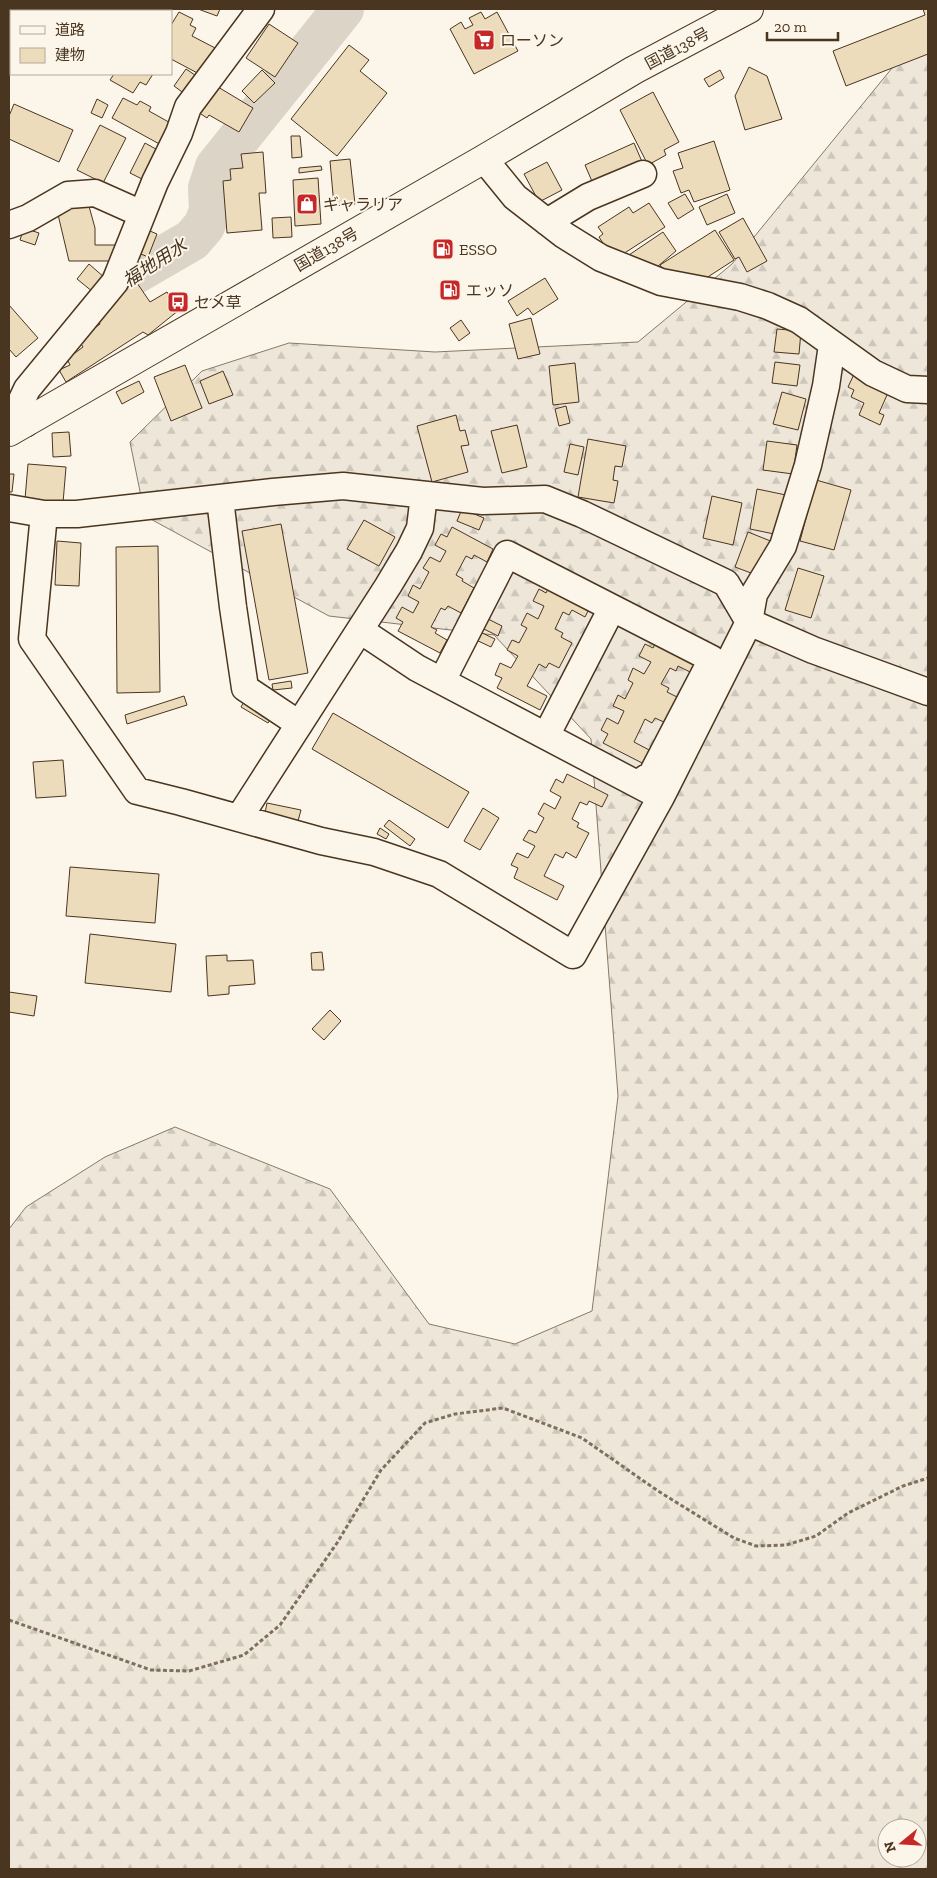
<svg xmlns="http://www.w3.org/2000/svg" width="937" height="1878" viewBox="0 0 937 1878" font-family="'Zilla Slab','Noto Sans JP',serif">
<defs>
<pattern id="forest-firs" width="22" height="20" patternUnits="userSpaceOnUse" patternTransform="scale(1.25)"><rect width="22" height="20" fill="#ede6d9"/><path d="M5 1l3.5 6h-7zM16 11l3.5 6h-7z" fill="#cdc6ba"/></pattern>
</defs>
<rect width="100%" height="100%" fill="#fbf6e9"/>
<path fill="url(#forest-firs)" stroke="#887966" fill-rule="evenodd" d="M928,24V1869H9V1229L26,1207L105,1157L175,1127L330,1189L429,1324L515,1344L592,1311L618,1096L591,739L494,635L329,616L145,516L130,442L202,371L289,343L435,352L638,342L732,264ZM887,1828H917V1858H887Z"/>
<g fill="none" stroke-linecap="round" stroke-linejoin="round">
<path stroke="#dcd4c6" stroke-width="42" d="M94,318L112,297L123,280L192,240L204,226L210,211L209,188L216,167L343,9"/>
</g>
<path fill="#ecdcbc" stroke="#4a3520" d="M58,9H80L84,11H62Z
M198,9H220L217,16Z
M923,9H928V54L846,86L833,51L925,15Z
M179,12L193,19L190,25L196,28L192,36L217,49L203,76L171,59V25Z
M481,12L485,19L497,12L518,51L474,74L450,29L461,22L465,29L473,25L469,18Z
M269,24L298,43L275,77L246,58Z
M349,45L369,60L360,71L387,93L337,156L291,119Z
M749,67L767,76L782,119L745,130L735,96Z
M186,69L201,79L189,97L174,86Z
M262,70L275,83L254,103L242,91Z
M720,70L724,78L709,87L704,79Z
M114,74H153L146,85L140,82L133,93L110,80Z
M218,87L253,108L239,132L209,115L207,118L198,112L211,91L215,94Z
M653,92L679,142L664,150L666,155L648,165L620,110Z
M123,98L137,105L140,101L151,107L149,111L174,125L163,146L112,118Z
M97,99L108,105L102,118L91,113Z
M14,104L73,130L59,162L9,139V116Z
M100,125L126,138L103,183L77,170Z
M291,136H300L302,157L292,158Z
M714,141L730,190L694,202L689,190L681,193L673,171L683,168L678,153Z
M145,143L163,153L148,182L130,173Z
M634,143L643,164L594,186L585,165Z
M263,152L266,193H259L262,230L227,233L223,181L231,180L230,169L243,168L241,154Z
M350,159L355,204L334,206L330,161Z
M547,162L562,190L539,202L524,174Z
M321,166L322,170L299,173V168Z
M318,178L321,224L295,226L293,180Z
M685,194L694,209L678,219L668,203Z
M727,194L735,213L707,225L699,207Z
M87,199L95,228V245H115V261H69L56,206Z
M649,203L665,227L623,254L621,251L612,257L599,237L603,234L598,227L629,207L633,213Z
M291,217L292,237L273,238L272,218Z
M743,218L767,261L747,272L739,257L735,259L719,232Z
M24,228L39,233L35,245L20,240Z
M143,228L157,234L148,257L134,251Z
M715,230L734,260L697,284L669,277L660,265Z
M663,232L676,251L651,272L620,261Z
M89,264L105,278L93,292L77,279Z
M545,278L558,299L533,315L528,308L517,316L508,301Z
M135,280L150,302L167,292L179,310L148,335L143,332L66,382L59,370L70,365L67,359L83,347L80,342L88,337L87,334L100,324L98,320L120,297L118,294Z
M9,305L38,338L16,357L9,349Z
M531,318L540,354L518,359L509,324Z
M461,320L470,333L459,341L450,328Z
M777,329L801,331L799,354L774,352Z
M775,362L800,365L797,386L772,383Z
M575,363L579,402L553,405L549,366Z
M185,365L202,408L171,421L154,377Z
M856,370L891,386L879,413L884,415L880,425L859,415L864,403L851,397L854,390L848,387Z
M223,371L233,395L209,404L200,381Z
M139,381L144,392L122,404L116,392Z
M782,392L806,399L798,430L773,424Z
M566,406L570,423L559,426L555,409Z
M456,415L460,431L465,430L469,445L461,446L468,472L432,482L417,426Z
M517,425L527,467L502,473L491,431Z
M69,432L71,456L53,457L52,433Z
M588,439L626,446L622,467L615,466L613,480L618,481L614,503L578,497Z
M767,441L797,445L793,474L763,470Z
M570,444L584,447L578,475L564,472Z
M28,464L66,467L63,503L25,499Z
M9,474H14L12,492H9Z
M816,480L851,490L834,550L800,541Z
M757,489L786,495L779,535L750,529Z
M712,496L742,503L733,545L703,538Z
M462,509L484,518L479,530L457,521Z
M364,520L395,537L379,566L347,549Z
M281,524L308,673L269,680L242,531Z
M452,527L493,549L487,562L474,555L472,559L466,556L456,575L463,579L462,581L474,588L461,613L448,606L445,610L441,608L431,627L437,630L435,633L447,640L440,653L398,631L403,622L396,618L402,607L413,613L419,602L408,596L413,585L420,589L429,572L423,568L430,557L440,562L446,551L435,545L441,534L447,537Z
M748,532L773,542L759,576L735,567Z
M57,541L81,543L79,586L55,585Z
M158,546L160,692L117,693L116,547Z
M798,568L824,576L811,618L785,610Z
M550,585L591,605L585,617L572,610L569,615L563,612L555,629L563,633L561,637L572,643L559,668L549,663L546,668L539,664L527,686L547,696L540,710L497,688L502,678L495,675L500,663L511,668L518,656L507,650L512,640L519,643L527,628L521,625L527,613L538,619L544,606L533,601L539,589L546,593Z
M484,617L502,626L498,636L480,627Z
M478,631L495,639L491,647L474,639Z
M657,640L698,661L692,673L678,666L676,671L670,668L661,684L669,688L667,692L679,698L666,723L655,718L652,723L645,719L634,742L653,752L646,765L603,743L608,734L601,730L607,718L618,724L624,711L613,706L618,695L625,699L633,683L628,680L633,668L644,674L651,662L639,656L645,644L653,648Z
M291,681L292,688L273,690L272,684Z
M184,696L187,705L127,724L125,715Z
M246,698L274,714L268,723L241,707Z
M333,713L469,792L448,828L312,749Z
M63,760L66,796L36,798L33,762Z
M567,774L608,795L602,807L589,801L587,805L580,802L572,819L579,823L577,827L589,833L576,858L566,852L563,858L555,854L544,876L564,886L557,900L514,878L518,868L511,865L517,853L528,858L535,846L523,840L529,830L536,833L544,818L538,814L544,803L555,809L561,797L550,791L556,779L563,783Z
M267,803L301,810L298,821L265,813Z
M483,808L499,818L480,850L464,841Z
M389,820L415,839L410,846L384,826Z
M380,828L389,834L386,839L377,834Z
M70,867L159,874L155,923L66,916Z
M90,934L176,944L171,992L85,983Z
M322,952L324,970H312L311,953Z
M227,955V961L253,960L255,984L229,986V994L208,996L206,956Z
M9,992L37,996L34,1016L9,1012Z
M330,1010L341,1021L324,1040L312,1029Z"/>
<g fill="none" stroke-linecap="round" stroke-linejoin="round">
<g stroke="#4a3520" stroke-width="29">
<path id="minor" d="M18,9L22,11
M9,58L11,51
M484,159L515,197L564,235L601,258L661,282L740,297L768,306L799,320L873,373L907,389L928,390
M547,222L588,197L643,174
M9,225L28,218L68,195L95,193L142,214
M26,423L19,406L27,389L115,282L155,182L179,133L188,107L261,9
M220,499L233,607L245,688L299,724
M9,508L44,514H77L273,492L343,486L483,501L545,499L582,514L726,583L749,622L813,650L928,692
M44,514L32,639L137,791L181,802L321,841L374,852L439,874L573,955L661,797L749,622L754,594L783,546L808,465L826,386L832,345
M360,630L417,668L652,792
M442,681L507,554L712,659L652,774L637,784
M546,736L612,608
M239,818L388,586L409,551L420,528L424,495"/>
</g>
<g stroke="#4a3520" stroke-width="30">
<path id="highway" d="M9,432L484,159L634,70L749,9"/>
</g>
<path stroke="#7f6f5c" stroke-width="3" stroke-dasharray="4 2.5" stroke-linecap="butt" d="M9,1620L151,1670L189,1671L244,1655L280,1625L337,1543L381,1470L425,1423L455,1414L503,1408L582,1438L658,1491L734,1538L756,1546L786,1545L816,1536L848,1513L903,1486L928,1478"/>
<use href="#minor" stroke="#fbf6e9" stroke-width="26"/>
<use href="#highway" stroke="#fbf6e9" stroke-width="28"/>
</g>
<defs>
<g id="supermarket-square" transform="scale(1.125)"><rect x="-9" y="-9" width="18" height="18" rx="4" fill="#c62828" stroke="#fbf6e9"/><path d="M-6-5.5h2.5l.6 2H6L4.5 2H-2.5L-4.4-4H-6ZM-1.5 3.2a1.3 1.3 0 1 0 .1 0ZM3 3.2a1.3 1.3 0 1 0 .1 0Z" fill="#fff"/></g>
<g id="shop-square" transform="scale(1.125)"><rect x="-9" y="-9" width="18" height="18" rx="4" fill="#c62828" stroke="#fbf6e9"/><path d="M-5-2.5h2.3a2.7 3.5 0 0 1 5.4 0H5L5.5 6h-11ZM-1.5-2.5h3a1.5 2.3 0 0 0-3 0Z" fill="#fff"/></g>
<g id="fuel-square" transform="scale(1.125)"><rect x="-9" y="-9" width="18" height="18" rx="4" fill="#c62828" stroke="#fbf6e9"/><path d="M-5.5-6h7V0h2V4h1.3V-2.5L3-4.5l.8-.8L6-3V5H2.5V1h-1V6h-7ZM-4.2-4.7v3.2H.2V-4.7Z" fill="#fff"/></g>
<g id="bus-square" transform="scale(1.125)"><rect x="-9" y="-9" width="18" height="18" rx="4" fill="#c62828" stroke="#fbf6e9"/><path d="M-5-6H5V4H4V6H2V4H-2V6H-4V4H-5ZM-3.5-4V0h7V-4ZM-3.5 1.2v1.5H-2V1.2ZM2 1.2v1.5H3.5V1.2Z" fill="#fff"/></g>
</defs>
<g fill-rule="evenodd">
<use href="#supermarket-square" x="484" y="40"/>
<use href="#shop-square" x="307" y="204"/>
<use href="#fuel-square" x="443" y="249"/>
<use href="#fuel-square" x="450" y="290"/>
<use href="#bus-square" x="178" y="302"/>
</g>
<g text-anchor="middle" stroke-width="4" stroke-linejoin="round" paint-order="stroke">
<g font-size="16" fill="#4a3520" stroke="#fbf6e9" text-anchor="start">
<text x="500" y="46">ローソン</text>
<text x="323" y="210">ギャラリア</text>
<text x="459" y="255">ESSO</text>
<text x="466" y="296">エッソ</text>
<text x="194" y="308">セメ草</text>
</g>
<g font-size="16" fill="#4a3520" stroke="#fbf6e9">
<text transform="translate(677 48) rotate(-28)" y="6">国道138号</text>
<text transform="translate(326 249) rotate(-30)" y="6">国道138号</text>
</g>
<g font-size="18" font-style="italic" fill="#4a3520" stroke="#fbf6e9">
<text transform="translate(155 263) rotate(-33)" y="6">福地用水</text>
</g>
</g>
<rect width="937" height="1878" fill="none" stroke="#4a3520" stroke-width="20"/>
<rect x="10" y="10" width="162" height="65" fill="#fbf6e9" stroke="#b4a999"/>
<rect x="20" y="26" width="25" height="8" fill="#fbf6e9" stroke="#b4a999"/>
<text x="55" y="35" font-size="15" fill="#4a3520">道路</text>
<rect x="20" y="48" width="25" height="15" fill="#ecdcbc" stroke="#b4a999"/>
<text x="55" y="60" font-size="15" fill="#4a3520">建物</text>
<g transform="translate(902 1843) rotate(252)"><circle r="24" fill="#fbf6e9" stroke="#b4a999"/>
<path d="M0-4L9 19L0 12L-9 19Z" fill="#c62828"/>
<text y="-8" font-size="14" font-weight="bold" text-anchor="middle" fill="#4a3520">N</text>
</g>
<path d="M767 32v8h71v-8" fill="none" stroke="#4a3520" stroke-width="2.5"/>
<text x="774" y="32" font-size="15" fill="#4a3520" stroke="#fbf6e9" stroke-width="4" paint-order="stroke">20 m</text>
</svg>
